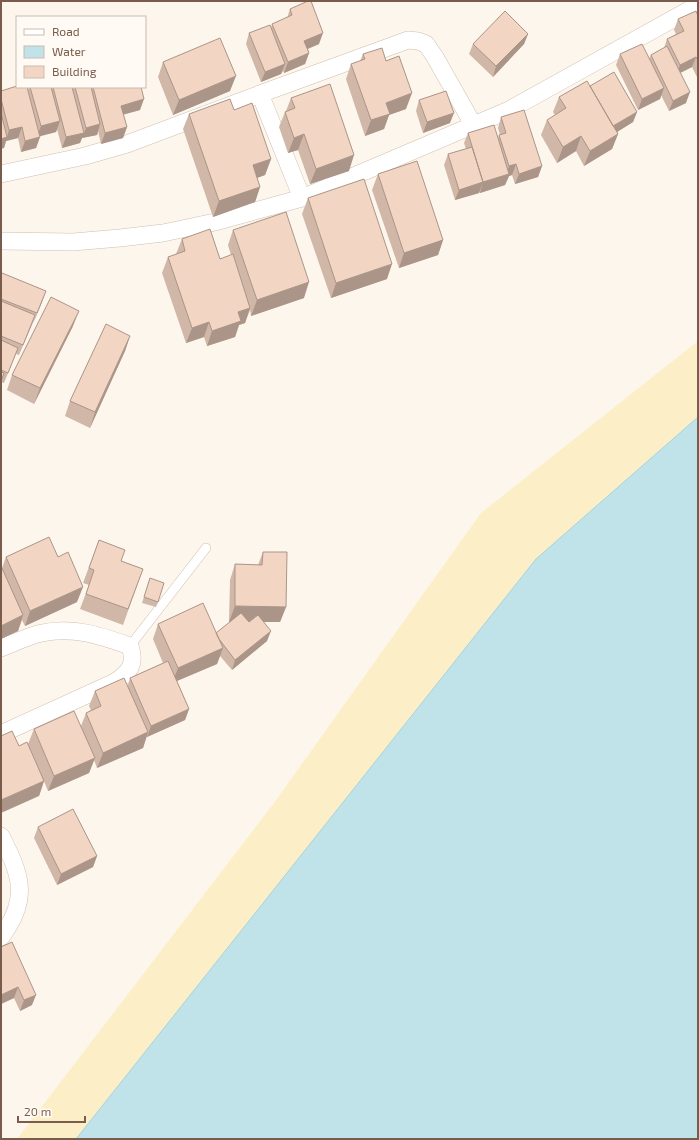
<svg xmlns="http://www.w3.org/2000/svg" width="699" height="1140" font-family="'Exo 2',sans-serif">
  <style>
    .sand { fill: #fcefc7 }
    .water { fill: #bfe3e8; stroke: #a5d3da }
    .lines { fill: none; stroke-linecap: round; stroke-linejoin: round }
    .lane-casing { stroke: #d1beb0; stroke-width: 10 }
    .street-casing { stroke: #d1beb0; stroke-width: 18 }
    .lane { stroke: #fff; stroke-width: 9 }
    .street { stroke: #fff; stroke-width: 17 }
    .wall { fill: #d1b7a8 }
    .shaded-wall { fill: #aa9588 }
    .building { fill: #f3d5c3; stroke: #aa9588 }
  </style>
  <rect width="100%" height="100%" fill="#fdf6ec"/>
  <path class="sand" d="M698,341v76l-162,142 -460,580h-59l257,-336 207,-290z"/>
  <path class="water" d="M698,417v722h-622l460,-580z"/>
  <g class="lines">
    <defs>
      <path id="lane" d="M130,646l76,-98"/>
      <path id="street" d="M260,94l42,104
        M1,174l84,-18 42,-12 133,-50 148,-54 10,1 8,3 9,13 39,69
        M1,241l72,1 47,-4 43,-5 52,-11 87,-24 207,-88 189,-105
        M1,648c13,-5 27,-12 41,-15 31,-7 59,3 88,13 6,18 0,26 -15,36l-114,52
        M1,836c20,39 29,63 0,101"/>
    </defs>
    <use href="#lane" class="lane-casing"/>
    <use href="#street" class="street-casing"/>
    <use href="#lane" class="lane"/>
    <use href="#street" class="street"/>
  </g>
  <path class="wall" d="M290,9l29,35 -11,5 1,4 -4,11 -21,9 -1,-2 -2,3 -20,8 -15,-38 3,-11 22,-5 1,-4 15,-6z
    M698,16v63l-6,-12 -12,6 6,30 -17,8 -8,-16 -1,4 -22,11 -22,-45 4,-11 29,5 2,-4 13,-7 3,-9 9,-5 -2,-4 4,-11z
    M528,34l-4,10 -31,33 -24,-23 4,-10z
    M363,54l23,7 20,48 -17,6 -5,14 -19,7 -19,-57 5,-15 9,-3z
    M163,62l67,29 -57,24 -15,-38z
    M590,86l47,26 -4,10 -16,10 1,2 -6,15 -28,17 -8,-15 -19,12 -16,-28 6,-15 8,-5 -2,-3 6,-15z
    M29,87h112l-1,23 -17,5 4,12 -4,11 -22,6 -3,-13 -1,4 -15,3 -2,5 -18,5 -5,-19 -1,3 -16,4v1l-4,11 -15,4 -3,-14 -12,3 -2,7h-3l1,4 -1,3v-64l27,-1z
    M291,98l58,73 -39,13 -12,-34 -10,3 -9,-26 6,-15 1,-1z
    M419,100l31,23 -27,10 -7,-22z
    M234,110l37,49 -6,16 -8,3 3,9 -5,15 -42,15 -30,-88 6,-15z
    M501,117l41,49 -4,11 -23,7 -3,-9 -3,1 -4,9 -25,8 -1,-1v1l-24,7 -11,-35 4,-11 18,-5 -2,-6 4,-10 30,5 1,-3h1l-2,-7z
    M378,174l65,66 -5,15 -39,13 -27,-78z
    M308,198l79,81 -56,19 -29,-84z
    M233,230l71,68 -53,18 -1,-6 -5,13 -6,2 -4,12 -28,9 -3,-9 -18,6 -24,-70 6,-16 8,-3 6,-15 38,20 11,-4 -3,-10z
    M1,276l41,26 -23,53 -3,-1 -12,29 -3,-1z
    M73,326l-39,78 -27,-14 5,-15z
    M130,336l-5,15 -35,77 -25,-12 5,-15z
    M99,540l22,21 22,8 -20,56 -43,-16 9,-24 -6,-2z
    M263,552l23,55 -6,15h-16l3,19 -35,29 -12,-14 -3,8 -40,17 12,28 -4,11 -38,17v-1l-4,12 -46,20 -3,-8 -5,13 -41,18 -4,-10 -5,15 -20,-50 9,-2 6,-15 47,-3 5,-13 5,-3 -2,-4 6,-15 33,-6 2,-7 33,-15 -10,-24 5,-15 58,9 14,-11h-1l1,-42 5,-16 23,1z
    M6,557l71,45 -52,24 -3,-6 -4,11 -17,8v-73l1,2z
    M150,578l8,24 -2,5 -14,-4z
    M38,827l59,29 -4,11 -36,18 -23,-47z
    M1,947l31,58 -12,6 -6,-13 -13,6z"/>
  <path class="shaded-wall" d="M323,33l-4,11 -19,8 4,-11z
    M528,34l-4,10 -31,33 3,-11z
    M309,53l-4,11 -21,9 4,-11z
    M696,57l-4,10 -16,8 4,-10z
    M285,64l-4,10 -20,8 4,-10z
    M236,76l-6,15 -57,24 6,-15z
    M664,88l-4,11 -22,11 4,-11z
    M690,92l-4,11 -17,8 4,-10z
    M412,93l-6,16 -17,6 -5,14 -19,7 6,-16 15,-17z
    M144,99l-4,11 -23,6 4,-10z
    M637,112l-4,10 -24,15 3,-10z
    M454,113l-4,10 -27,10 4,-11z
    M60,121l-4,11 -19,5 4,-11z
    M100,124l-3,11 -15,3 4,-10z
    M22,127l-4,11 -12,3 -2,7 -3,1v-10l6,-2 2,-7z
    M127,127l-4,11 -22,6 4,-11z
    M84,133l-4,10 -18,5 4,-11z
    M304,134l-6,16 -10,3 6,-15z
    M618,134l-6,15 -28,17 6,-15z
    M581,136l-5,15 -19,12 6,-16z
    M40,137l-4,11 -15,4 4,-11z
    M354,155l-5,16 -39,13 6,-15z
    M271,159l-6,16 -17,6 5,-16z
    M516,164l-4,11 -3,1 -4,9 -25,8 3,-11 23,-7 3,-9z
    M542,166l-4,11 -23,7 4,-10z
    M483,182l-4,11 -24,7 4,-10z
    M260,187l-5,15 -42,15 6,-16z
    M443,240l-5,15 -39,13 5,-15z
    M392,264l-5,15 -56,19 5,-15z
    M309,282l-5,16 -53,18 6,-16z
    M46,291l-4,11 -9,22 4,-11z
    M250,308l-5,15 -6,2 -4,12 -28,9 5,-15 26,-19z
    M79,311l-6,15 -39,78 6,-16z
    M209,322l-5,15 -18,6 6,-15z
    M130,336l-5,15 -35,77 5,-16z
    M83,587l-6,15 -52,24 5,-15z
    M235,606l51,1 -6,15h-51z
    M23,615l-5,16 -17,8v-13z
    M271,631l-4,10 -35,29 3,-10z
    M223,648l-6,16 -45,19 6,-15z
    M189,709l-4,11 -38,17 4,-11z
    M148,732l-5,16 -46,20 6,-15z
    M95,758l-6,15 -41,18 6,-15z
    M44,781l-5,15 -38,17v-13z
    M97,856l-4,11 -36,18 4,-11z
    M18,987l-4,11 -13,6v-9z
    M36,995l-4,10 -12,6 4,-11z"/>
  <path class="building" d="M308,1h3l12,32 -19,8 5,12 -21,9 -16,-38 20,-9 -2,-6z
    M505,11l23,23 -32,32 -23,-22z
    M696,11l2,5v44l-2,-3 -16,8 -13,-26 17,-8 -6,-12z
    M270,25l15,39 -20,8 -16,-39z
    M220,38l16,38 -57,24 -16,-38z
    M642,44l22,44 -22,11 -22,-45z
    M667,46l23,46 -17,9 -22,-46z
    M382,48l4,13 13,-5 13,37 -26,10 4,11 -19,6 -20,-56 14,-5 -2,-5z
    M614,72l23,40 -24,14 -23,-40z
    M587,81l31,53 -28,17 -9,-15 -18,11 -16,-27 19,-12 -7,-11z
    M330,84l24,71 -38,14 -12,-35 -10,4 -9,-26 10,-4 -4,-10z
    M17,86v1h10l13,50 -15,4 -3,-14 -13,3 -8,-31v-8z
    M30,87h21l9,34 -19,5z
    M53,87h19l12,46 -18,4z
    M75,87h16l9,37 -14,4z
    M93,87h48l3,12 -23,7 6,21 -22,6z
    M446,91l8,22 -27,9 -8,-22z
    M230,99l4,11 18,-7 19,56 -18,6 7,22 -41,14 -30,-87z
    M524,110l18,56 -23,8 -3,-10 -7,2 -10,-31 7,-2 -5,-16z
    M1,113l6,24 -6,2z
    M494,125l15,49 -26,8 -15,-49z
    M472,147l11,35 -24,8 -11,-36z
    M417,161l26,79 -39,13 -26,-79z
    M364,179l28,85 -56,19 -28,-85z
    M286,212l23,70 -52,18 -24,-70z
    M210,229l10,30 13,-5 17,54 -12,4 3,9 -29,10 -3,-9 -17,6 -24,-71 17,-6 -3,-12z
    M2,273l44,18 -9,22 -36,-14v-23z
    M51,297l28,14 -39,77 -28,-13z
    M1,301l34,14 -12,30 -22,-9z
    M106,324l24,12 -35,76 -25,-11z
    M1,340l17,8 -10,25 -7,-3z
    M1,372l3,1 -3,8z
    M49,537l9,20 10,-5 15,35 -53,24 -24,-54z
    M99,540l26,10 -4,11 22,8 -15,40 -42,-15 8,-24 -5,-2z
    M263,552h24l-1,55 -51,-1v-42l27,1z
    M1,566l22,49 -22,11z
    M150,578l14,5 -6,19 -14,-5z
    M203,603l20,45 -45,20 -20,-44z
    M241,613l8,9 9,-7 13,16 -36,29 -16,-21 -3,-6z
    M168,661l21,48 -38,17 -21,-48z
    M124,678l24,54 -45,21 -17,-40 15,-7 -6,-15z
    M74,711l21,47 -41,18 -20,-47z
    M12,731l7,15 8,-4 17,39 -43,19v-64z
    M73,809l24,47 -36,18 -23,-47z
    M12,942l24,53 -12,5 -6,-13 -17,8v-48z"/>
  <rect width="699" height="1140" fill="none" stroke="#7a5c4d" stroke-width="4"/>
  <rect x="16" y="16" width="130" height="72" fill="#fffaf3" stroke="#cabbb1"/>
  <rect x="24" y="29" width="20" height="6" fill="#ffffff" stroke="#cabbb1"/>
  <text x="52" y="36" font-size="12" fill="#7a5c4d">Road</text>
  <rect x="24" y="46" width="20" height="12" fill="#bfe3e8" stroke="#cabbb1"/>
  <text x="52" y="56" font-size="12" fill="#7a5c4d">Water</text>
  <rect x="24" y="66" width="20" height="12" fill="#f3d5c3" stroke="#cabbb1"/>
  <text x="52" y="76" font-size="12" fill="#7a5c4d">Building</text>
  <path d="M18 1116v6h67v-6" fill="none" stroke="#7a5c4d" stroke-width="2"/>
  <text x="24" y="1116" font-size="12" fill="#7a5c4d" stroke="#fffaf3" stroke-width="3" paint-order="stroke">20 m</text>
</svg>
